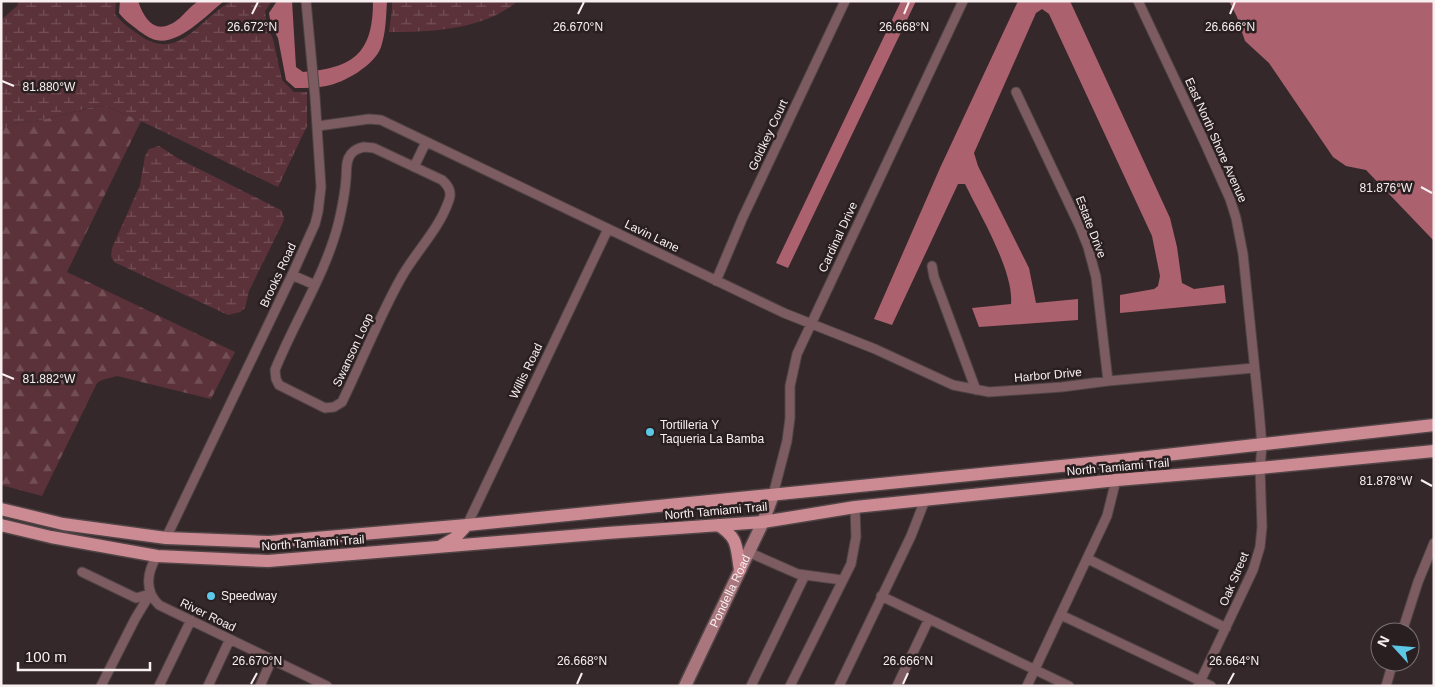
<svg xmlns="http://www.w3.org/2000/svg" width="1435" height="687" font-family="Helvetica,sans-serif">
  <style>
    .forest { fill: url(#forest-firs) }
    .wetland { fill: url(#wetland-marsh) }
    .water { fill: #ab626e }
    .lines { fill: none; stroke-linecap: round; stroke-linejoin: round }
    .minor-casing { stroke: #504446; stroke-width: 11 }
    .secondary-casing { stroke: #504446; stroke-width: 15 }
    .primary-casing { stroke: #504446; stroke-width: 15 }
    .minor { stroke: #7c5c60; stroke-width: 9 }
    .secondary { stroke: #a9767d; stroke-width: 12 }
    .primary { stroke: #cc8a93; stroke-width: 12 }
    .ticks { fill: none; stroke: #f7eff0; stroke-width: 2 }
    .poi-dot { fill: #5cc7e7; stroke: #2a1f20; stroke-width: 2 }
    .labels { text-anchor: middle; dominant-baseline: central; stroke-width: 5; stroke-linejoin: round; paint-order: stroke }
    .street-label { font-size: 12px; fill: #f7eff0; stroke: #2a1f20 }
    .poi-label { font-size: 12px; fill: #f7eff0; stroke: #2a1f20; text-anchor: start }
    .ticks-label { font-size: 12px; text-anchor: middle; fill: #f7eff0; stroke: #2a1f20; stroke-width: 5; stroke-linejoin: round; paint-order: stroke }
  </style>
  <defs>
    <pattern id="forest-firs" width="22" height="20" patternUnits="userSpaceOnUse" patternTransform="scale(1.25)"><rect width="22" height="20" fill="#5b3239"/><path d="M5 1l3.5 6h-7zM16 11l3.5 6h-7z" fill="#735056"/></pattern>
    <pattern id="wetland-marsh" width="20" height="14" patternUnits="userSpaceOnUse" patternTransform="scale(1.25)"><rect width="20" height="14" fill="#5b3239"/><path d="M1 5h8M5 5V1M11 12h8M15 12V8" fill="none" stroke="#735056"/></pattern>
  </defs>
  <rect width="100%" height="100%" fill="#35282a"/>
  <path class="forest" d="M97,106l11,1 33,14 -74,151 168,80 -24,47 -94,-23 -15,4 -5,3 -55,113 -41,-11v-356l12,-5 29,-4z"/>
  <path class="wetland" d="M19,1h97l-1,13c7,9 14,14 23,20 40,30 60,-14 92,-32 7,-2 33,-1 42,-1l-7,10 2,15 6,13 9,41 12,12h13v34l-29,61 -137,-66 -33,-14 -11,-1 -13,3 -42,11 -29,4 -12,5v-109l16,-14z
    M392,1h126c-35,29 -85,31 -129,31l3,-23z
    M159,146l20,13 102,51 3,7 -1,5 -34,69 -4,17 -5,4 -12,3 -114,-53 -3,-6 1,-8 28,-63 5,-29 4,-7z"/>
  <path class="water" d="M120,1h18c8,23 20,35 42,17 5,-5 11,-12 17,-16 6,-2 20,-1 27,-1 -16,13 -46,45 -68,39 -6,-1 -12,-6 -17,-9 -7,-6 -14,-10 -20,-18z
    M277,1h15l4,66 7,5c51,-4 70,-19 70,-71h14c-1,16 -1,31 -6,46 -6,18 -37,36 -55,39 -10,2 -21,2 -31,2l-9,-8 -8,-42 -7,-13 -2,-12z
    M901,1h15l-128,267 -12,-5z
    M1018,1h52l100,217 7,29 5,36 12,6 30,-4 2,18 -106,10v-18l34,-6 4,-3 2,-10 -8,-40 -103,-222 -7,-5 -6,4 -62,140 4,13 51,102 7,35 42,-4v21l-99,7 -7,-19 39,-4c3,-33 -31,-89 -46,-120h-7l-66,141 -18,-6 66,-151z
    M1229,1h205v240l-68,-71 -20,-4 -13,-9 -64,-94 -24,-22 -8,-24z"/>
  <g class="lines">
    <defs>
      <path id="minor" d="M1138,1l66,140 26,58 6,19 7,36 16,156 3,36 -2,22 2,59 -2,20 -7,23 -55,116
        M1016,92l64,135 8,20 8,30 12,104
        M318,126l51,-7 12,1 403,193 91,36 78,36 36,7 73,-5 46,-6 146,-13
        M364,147l10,1 68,32c7,6 10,12 7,20 -10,30 -33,51 -48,78 -22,39 -39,83 -59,124l-8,5 -9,1 -46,-23 -3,-6 -1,-9c20,-50 51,-96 64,-149 3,-13 6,-28 7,-42 1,-8 -1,-18 5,-25 4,-5 8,-6 13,-7z
        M414,167l12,-25
        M932,266l2,11 42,113
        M292,275l23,10
        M716,281l27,-64 102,-216
        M773,495l14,-54 3,-23v-32l7,-32 166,-353
        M467,525l141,-296
        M166,538l126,-263 23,-51 3,-12 3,-25 -6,-90 -9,-96
        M748,552l50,22 44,6
        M157,556c-10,16 -13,35 2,49l168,81
        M1088,559l138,69
        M82,572l54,26 14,-4
        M881,596l188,90
        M1061,615l150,71
        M1402,632l16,-50 16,-39
        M101,686l34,-67 15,-25
        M159,686l32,-66
        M208,686l22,-47
        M260,686l12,-27
        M751,686l54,-111
        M790,686l61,-122 5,-27 -1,-30
        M839,686l72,-150 14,-36
        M897,686l32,-67
        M1027,686l80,-170 14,-56
        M1386,686l7,-24"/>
      <g id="secondary">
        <path id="s1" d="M685,686l78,-164 10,-27"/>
      </g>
      <path id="primary" d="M1,509l62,15 103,14 103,4 198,-17 654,-65 313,-35
        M1,525l50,12 106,19 111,5 339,-28 156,-11 92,-15 262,-27 143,-12 174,-17
        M718,525c21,13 18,22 22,45
        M441,546l14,-8 12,-13"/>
    </defs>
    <use href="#minor" class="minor-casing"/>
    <use href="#secondary" class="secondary-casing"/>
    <use href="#primary" class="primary-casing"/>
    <use href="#minor" class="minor"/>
    <use href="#secondary" class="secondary"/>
    <use href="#primary" class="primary"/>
  </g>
  <path class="ticks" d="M252,14l6,-12M578,14l6,-12M904,14l5,-12M1230,14l5,-12M2,81l12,5M1421,187l11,6M2,374l12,5M1421,480l11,6M251,684l6,-11M577,684l5,-11M903,684l5,-11M1228,684l6,-11"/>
  <g class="poi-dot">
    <circle cx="650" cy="432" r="5"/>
    <circle cx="211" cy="596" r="5"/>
  </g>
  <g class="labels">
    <g class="street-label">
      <text transform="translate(768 135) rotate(-65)">Goldkey Court</text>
      <text transform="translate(1216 140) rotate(66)">East North Shore Avenue</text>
      <text transform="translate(1091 227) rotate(69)">Estate Drive</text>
      <text transform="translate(652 236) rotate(26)">Lavin Lane</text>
      <text transform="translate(838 237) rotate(-65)">Cardinal Drive</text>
      <text transform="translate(278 275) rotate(-65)">Brooks Road</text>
      <text transform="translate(353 350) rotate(-65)">Swanson Loop</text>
      <text transform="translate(526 371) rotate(-64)">Willis Road</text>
      <text transform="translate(1048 375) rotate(-5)">Harbor Drive</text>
      <text transform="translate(1118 467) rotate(-5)">North Tamiami Trail</text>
      <text transform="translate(716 511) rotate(-5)">North Tamiami Trail</text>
      <text transform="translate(313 543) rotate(-4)">North Tamiami Trail</text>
      <text transform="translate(1234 579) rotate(-67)">Oak Street</text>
      <text stroke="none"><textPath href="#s1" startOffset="105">Pondella Road</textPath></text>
      <text transform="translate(208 615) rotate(26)">River Road</text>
    </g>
    <g class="poi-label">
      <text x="660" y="425">Tortilleria Y<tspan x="660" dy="14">Taqueria La Bamba</tspan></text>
      <text x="221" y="596">Speedway</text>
    </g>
  </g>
  <g class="ticks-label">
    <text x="252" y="31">26.672°N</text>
    <text x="578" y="31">26.670°N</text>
    <text x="904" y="31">26.668°N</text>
    <text x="1230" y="31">26.666°N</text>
    <text x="49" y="91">81.880°W</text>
    <text x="1386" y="192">81.876°W</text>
    <text x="49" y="383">81.882°W</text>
    <text x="1386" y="485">81.878°W</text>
    <text x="257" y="665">26.670°N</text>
    <text x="582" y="665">26.668°N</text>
    <text x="908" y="665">26.666°N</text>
    <text x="1234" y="665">26.664°N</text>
  </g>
  <rect width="1435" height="687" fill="none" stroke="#f7eff0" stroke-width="5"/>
  <g transform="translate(1395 647) rotate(296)"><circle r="24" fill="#2a1f20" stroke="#7c7273"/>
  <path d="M0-4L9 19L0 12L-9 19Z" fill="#5cc7e7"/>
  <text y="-8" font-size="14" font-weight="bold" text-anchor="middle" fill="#f7eff0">N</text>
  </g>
  <path d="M18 662v8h132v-8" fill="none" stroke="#f7eff0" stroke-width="2.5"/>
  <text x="25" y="662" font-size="15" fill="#f7eff0" stroke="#2a1f20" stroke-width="4" paint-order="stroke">100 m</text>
</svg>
